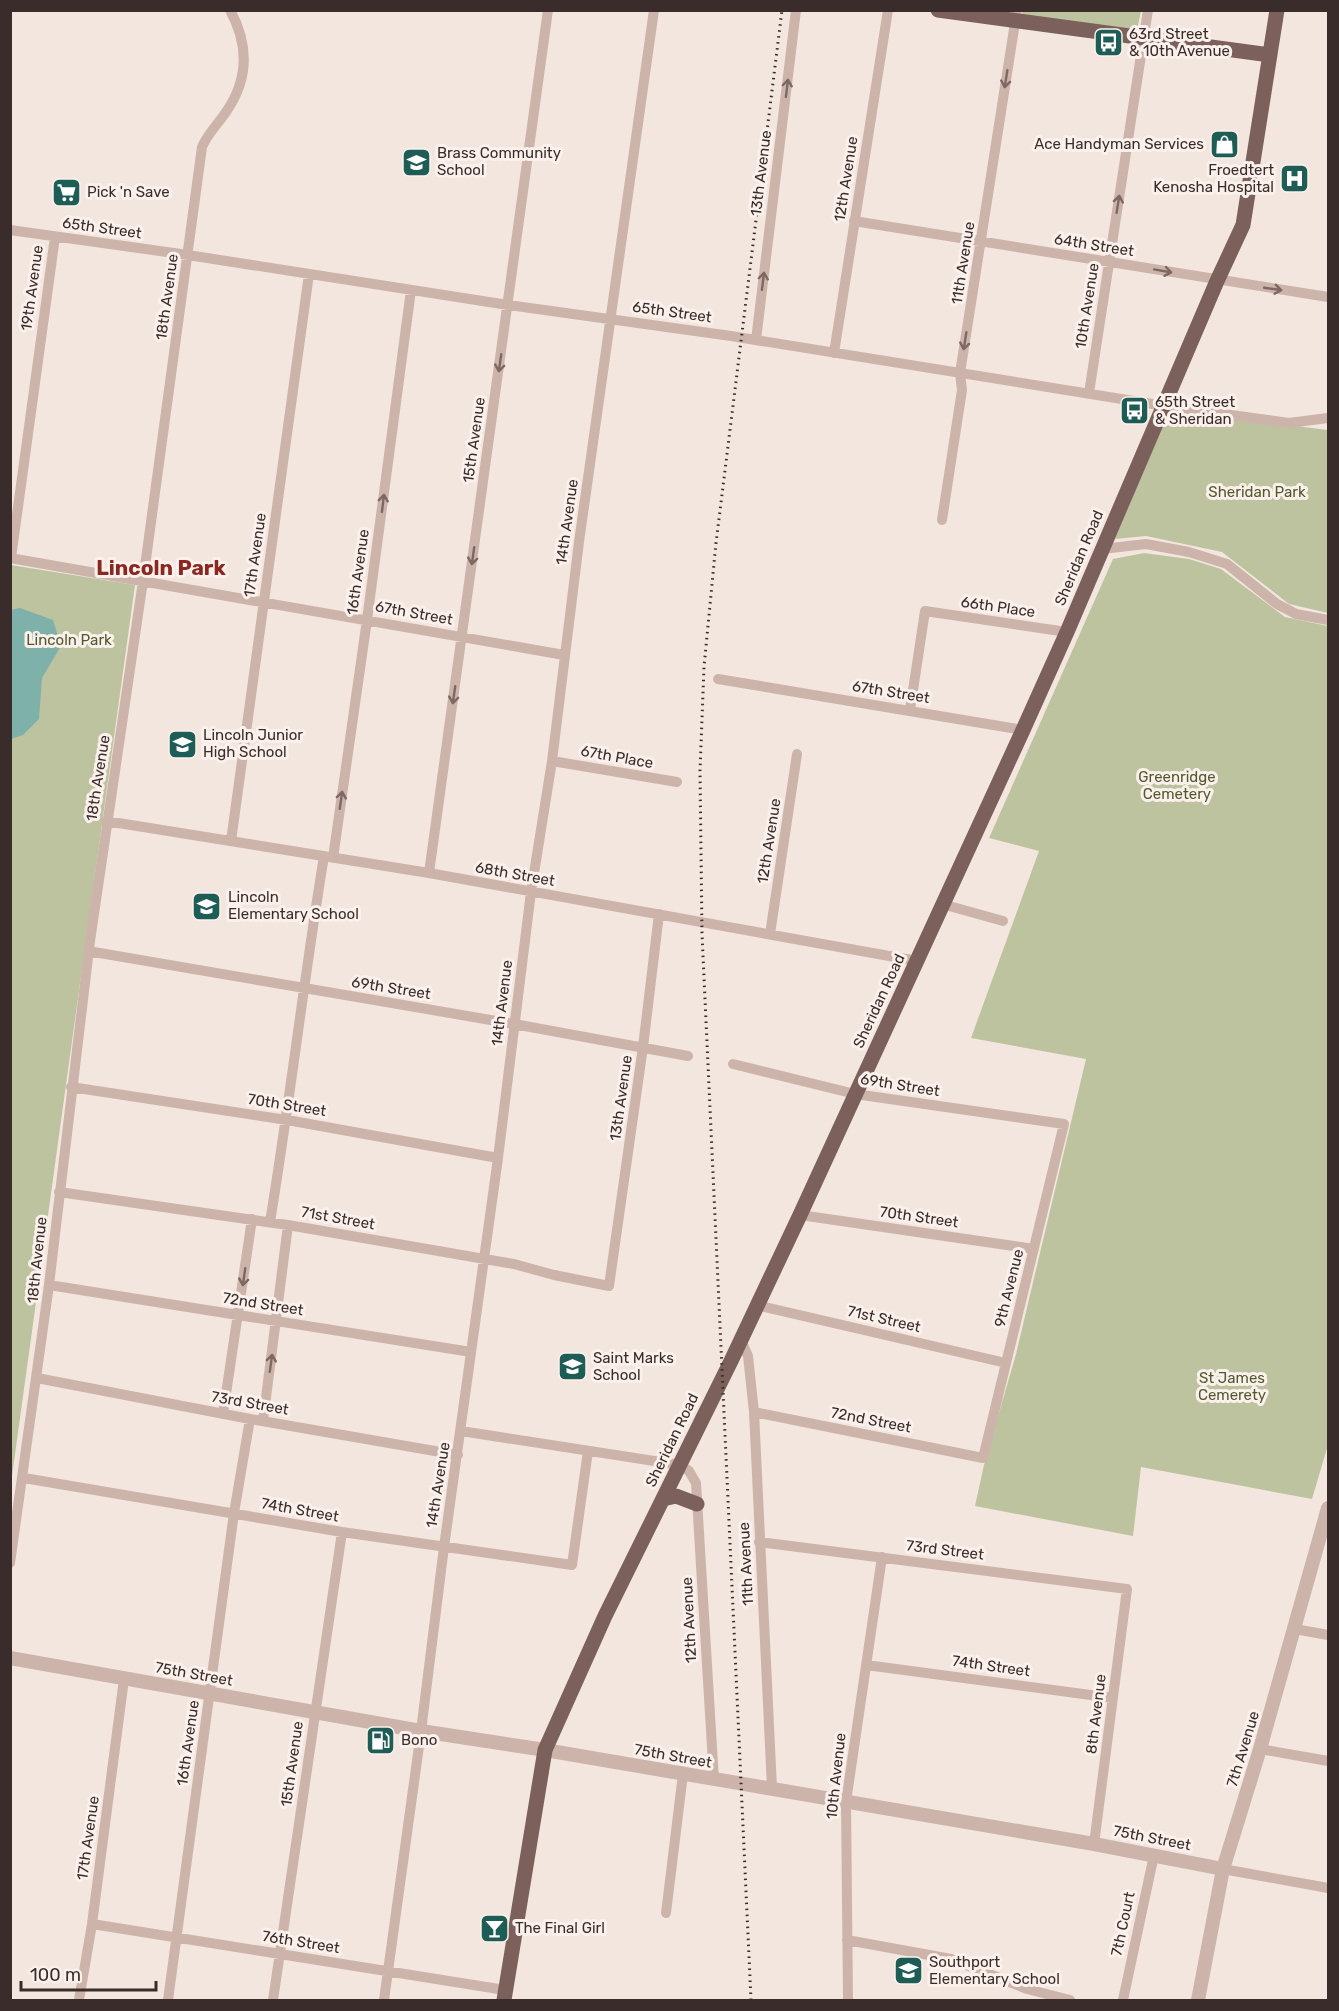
<svg xmlns="http://www.w3.org/2000/svg" width="1339" height="2011" font-family="Rubik,sans-serif">
  <style>
    .green { fill: #bec39f }
    .water { fill: #7db1aa }
    .lines { fill: none; stroke-linecap: round; stroke-linejoin: round }
    .minor { stroke: #ccb4ab; stroke-width: 10 }
    .tertiary { stroke: #ccb4ab; stroke-width: 14 }
    .primary { stroke: #7c605b; stroke-width: 15 }
    .rail { stroke: #3a2c2a; stroke-width: 3; stroke-dasharray: 1.5 4.5; stroke-linecap: butt }
    .oneway { stroke: #7c6964 }
    .labels { text-anchor: middle; dominant-baseline: central; stroke-width: 6; stroke-linejoin: round; paint-order: stroke }
    .poi-label { font-size: 15px; fill: #3a2c2a; stroke: #fbf1ec; text-anchor: start }
    .street-label { font-size: 15px; fill: #3a2c2a; stroke: #fbf1ec }
    .park-label { font-size: 15px; fill: #51592d; stroke: #fbf1ec }
    .district-label { font-size: 21px; font-weight: bold; fill: #8b2721; stroke: #fbf1ec }
  </style>
  <rect width="100%" height="100%" fill="#f3e6df"/>
  <path class="green" d="M1023,10l118,1 -4,19 -115,-15z
    M1169,410l159,20v183l-39,-9 -67,-52 -76,-16 -31,3z
    M1144,553l45,6 32,10 64,48 43,9v819l-16,54 -171,-32 -8,69 -158,-30 9,-41 32,-111 70,-295 -115,-21 68,-187 -50,-13 124,-279z
    M11,565l124,20 -123,891h-1z"/>
  <path class="water" d="M20,608l33,12 8,26 -19,32 -3,41 -16,16 -12,4v-129z"/>
  <g class="lines">
    <path class="minor" d="M854,221l474,76
      M10,230l178,25 320,50 223,31 434,70 124,17 39,-5
      M756,340l40,-330
      M834,353l54,-343
      M1089,393l59,-383
      M942,520l20,-130 -2,-17 57,-363
      M1102,549l44,-5 43,8 38,12 50,40 19,10 32,6
      M10,558l554,97
      M11,558l44,-321
      M718,679l305,51
      M910,710l15,-99 142,21
      M552,761l125,21
      M106,821l323,52 488,88
      M231,841l78,-567
      M333,858l34,-238 44,-330
      M429,873l119,-863
      M942,904l61,17
      M770,934l27,-180
      M88,951l426,73 174,32
      M733,1064l122,30 209,30 -81,334 -229,-46
      M71,1087l216,33 211,38
      M59,1192l229,33 226,39 40,11 55,11 34,-239 16,-133
      M800,1215l234,34
      M270,1222c20,-122 34,-244 54,-366
      M49,1285l422,67
      M756,1305l250,58
      M741,1340l7,16 6,56 18,376
      M37,1378l213,41 208,36
      M223,1414l29,-195
      M263,1421l25,-196
      M461,1431l219,34 9,6 7,12 18,297
      M24,1478l318,54 230,33 16,-114
      M759,1542l368,47 -33,255
      M10,1563l39,-278 41,-344 53,-360 59,-434c6,-14 16,-23 24,-35 23,-33 23,-67 4,-102
      M1295,1629l33,6
      M866,1665l247,33
      M1260,1749l68,12
      M1223,1869l105,19
      M666,1913l17,-139
      M92,1924l413,66
      M847,1940l104,19 76,30 43,11
      M79,2000l13,-76 32,-245
      M168,2000l66,-487 16,-94
      M273,2000l69,-468
      M384,2000l36,-261 24,-192 54,-389 33,-266 21,-131 27,-219 75,-532
      M848,2000l-2,-198 36,-245
      M1123,2000l31,-145"/>
    <path class="tertiary" d="M10,1658l411,73 124,19 549,94 129,25
      M1198,2000l25,-131 37,-120 68,-241"/>
    <path class="primary" d="M938,10l332,45
      M663,1499l13,-3 21,8
      M504,2000l41,-250 60,-134 126,-255 69,-146 223,-485 44,-98 150,-351 26,-56 34,-215"/>
    <path class="rail" d="M751,2000l-49,-1066 -2,-163 4,-104 12,-124 66,-533"/>
  </g>
  <defs><path id="oneway-shaft" d="M-6 0H5M1.5-3L5.5 0L1.5 3" fill="none" stroke-width="1.6" stroke-linecap="round" stroke-linejoin="round" transform="scale(1.5)"/></defs>
  <g class="oneway">
    <use href="#oneway-shaft" transform="translate(1006 79) rotate(99)"/>
    <use href="#oneway-shaft" transform="translate(787 88) rotate(-83)"/>
    <use href="#oneway-shaft" transform="translate(1118 204) rotate(-81)"/>
    <use href="#oneway-shaft" transform="translate(1163 271) rotate(10)"/>
    <use href="#oneway-shaft" transform="translate(763 281) rotate(-83)"/>
    <use href="#oneway-shaft" transform="translate(1273 289) rotate(8)"/>
    <use href="#oneway-shaft" transform="translate(965 341) rotate(99)"/>
    <use href="#oneway-shaft" transform="translate(500 363) rotate(98)"/>
    <use href="#oneway-shaft" transform="translate(383 503) rotate(-83)"/>
    <use href="#oneway-shaft" transform="translate(473 556) rotate(98)"/>
    <use href="#oneway-shaft" transform="translate(454 695) rotate(98)"/>
    <use href="#oneway-shaft" transform="translate(341 800) rotate(-82)"/>
    <use href="#oneway-shaft" transform="translate(244 1277) rotate(98)"/>
    <use href="#oneway-shaft" transform="translate(271 1363) rotate(-82)"/>
  </g>
  <defs>
    <symbol id="bus-square" viewBox="-11 -11 22 22"><rect x="-9" y="-9" width="18" height="18" rx="4" fill="#1e5d56" stroke="#fbf1ec"/><path d="M-5-6H5V4H4V6H2V4H-2V6H-4V4H-5ZM-3.5-4V0h7V-4ZM-3.5 1.2v1.5H-2V1.2ZM2 1.2v1.5H3.5V1.2Z" fill="#fff"/></symbol>
    <symbol id="shop-square" viewBox="-11 -11 22 22"><rect x="-9" y="-9" width="18" height="18" rx="4" fill="#1e5d56" stroke="#fbf1ec"/><path d="M-5-2.5h2.3a2.7 3.5 0 0 1 5.4 0H5L5.5 6h-11ZM-1.5-2.5h3a1.5 2.3 0 0 0-3 0Z" fill="#fff"/></symbol>
    <symbol id="school-square" viewBox="-11 -11 22 22"><rect x="-9" y="-9" width="18" height="18" rx="4" fill="#1e5d56" stroke="#fbf1ec"/><path d="M0-5L7-2L0 1L-7-2ZM-4 1L0 2.5L4 1V4Q0 6-4 4Z" fill="#fff"/></symbol>
    <symbol id="hospital-square" viewBox="-11 -11 22 22"><rect x="-9" y="-9" width="18" height="18" rx="4" fill="#1e5d56" stroke="#fbf1ec"/><path d="M-5-5h3v3.5h4V-5h3V5h-3V1.5h-4V5h-3Z" fill="#fff"/></symbol>
    <symbol id="supermarket-square" viewBox="-11 -11 22 22"><rect x="-9" y="-9" width="18" height="18" rx="4" fill="#1e5d56" stroke="#fbf1ec"/><path d="M-6-5.5h2.5l.6 2H6L4.5 2H-2.5L-4.4-4H-6ZM-1.5 3.2a1.3 1.3 0 1 0 .1 0ZM3 3.2a1.3 1.3 0 1 0 .1 0Z" fill="#fff"/></symbol>
    <symbol id="fuel-square" viewBox="-11 -11 22 22"><rect x="-9" y="-9" width="18" height="18" rx="4" fill="#1e5d56" stroke="#fbf1ec"/><path d="M-5.5-6h7V0h2V4h1.3V-2.5L3-4.5l.8-.8L6-3V5H2.5V1h-1V6h-7ZM-4.2-4.7v3.2H.2V-4.7Z" fill="#fff"/></symbol>
    <symbol id="bar-square" viewBox="-11 -11 22 22"><rect x="-9" y="-9" width="18" height="18" rx="4" fill="#1e5d56" stroke="#fbf1ec"/><path d="M-6-5H6L.8 .8V4.5H3.5V6h-7V4.5H-.8V.8Z" fill="#fff"/></symbol>
  </defs>
  <g fill-rule="evenodd">
    <use href="#bus-square" x="1092" y="26" width="33" height="33"/>
    <use href="#shop-square" x="1208" y="128" width="33" height="33"/>
    <use href="#school-square" x="400" y="146" width="33" height="33"/>
    <use href="#hospital-square" x="1278" y="162" width="33" height="33"/>
    <use href="#supermarket-square" x="50" y="176" width="33" height="33"/>
    <use href="#bus-square" x="1118" y="394" width="33" height="33"/>
    <use href="#school-square" x="166" y="728" width="33" height="33"/>
    <use href="#school-square" x="190" y="890" width="33" height="33"/>
    <use href="#school-square" x="556" y="1350" width="33" height="33"/>
    <use href="#fuel-square" x="364" y="1724" width="33" height="33"/>
    <use href="#bar-square" x="478" y="1912" width="33" height="33"/>
    <use href="#school-square" x="892" y="1954" width="33" height="33"/>
  </g>
  <g class="labels">
    <g class="poi-label">
      <text x="1129" y="34">63rd Street<tspan x="1129" dy="17">&amp; 10th Avenue</tspan></text>
      <text x="1204" y="144" text-anchor="end">Ace Handyman Services</text>
      <text x="437" y="153">Brass Community<tspan x="437" dy="17">School</tspan></text>
      <text x="1274" y="170" text-anchor="end">Froedtert<tspan x="1274" dy="17">Kenosha Hospital</tspan></text>
      <text x="87" y="192">Pick 'n Save</text>
      <text x="1155" y="402">65th Street<tspan x="1155" dy="17">&amp; Sheridan</tspan></text>
      <text x="203" y="735">Lincoln Junior<tspan x="203" dy="17">High School</tspan></text>
      <text x="228" y="897">Lincoln<tspan x="228" dy="17">Elementary School</tspan></text>
      <text x="593" y="1358">Saint Marks<tspan x="593" dy="17">School</tspan></text>
      <text x="401" y="1740">Bono</text>
      <text x="515" y="1928">The Final Girl</text>
      <text x="929" y="1962">Southport<tspan x="929" dy="17">Elementary School</tspan></text>
    </g>
    <g class="street-label">
      <text transform="translate(761 173) rotate(-83)">13th Avenue</text>
      <text transform="translate(846 179) rotate(-81)">12th Avenue</text>
      <text transform="translate(102 228) rotate(8)">65th Street</text>
      <text transform="translate(1094 245) rotate(9)">64th Street</text>
      <text transform="translate(963 263) rotate(-81)">11th Avenue</text>
      <text transform="translate(32 288) rotate(-82)">19th Avenue</text>
      <text transform="translate(167 297) rotate(-82)">18th Avenue</text>
      <text transform="translate(1087 306) rotate(-81)">10th Avenue</text>
      <text transform="translate(672 312) rotate(8)">65th Street</text>
      <text transform="translate(474 440) rotate(-82)">15th Avenue</text>
      <text transform="translate(567 522) rotate(-82)">14th Avenue</text>
      <text transform="translate(255 555) rotate(-82)">17th Avenue</text>
      <text transform="translate(1079 558) rotate(-67)">Sheridan Road</text>
      <text transform="translate(358 572) rotate(-82)">16th Avenue</text>
      <text transform="translate(998 607) rotate(8)">66th Place</text>
      <text transform="translate(414 613) rotate(10)">67th Street</text>
      <text transform="translate(891 692) rotate(9)">67th Street</text>
      <text transform="translate(617 757) rotate(10)">67th Place</text>
      <text transform="translate(98 778) rotate(-81)">18th Avenue</text>
      <text transform="translate(769 841) rotate(-81)">12th Avenue</text>
      <text transform="translate(515 874) rotate(10)">68th Street</text>
      <text transform="translate(391 988) rotate(9)">69th Street</text>
      <text transform="translate(879 1001) rotate(-65)">Sheridan Road</text>
      <text transform="translate(502 1003) rotate(-83)">14th Avenue</text>
      <text transform="translate(900 1085) rotate(9)">69th Street</text>
      <text transform="translate(621 1098) rotate(-82)">13th Avenue</text>
      <text transform="translate(287 1105) rotate(9)">70th Street</text>
      <text transform="translate(919 1217) rotate(8)">70th Street</text>
      <text transform="translate(338 1218) rotate(10)">71st Street</text>
      <text transform="translate(37 1260) rotate(-84)">18th Avenue</text>
      <text transform="translate(1009 1288) rotate(-76)">9th Avenue</text>
      <text transform="translate(263 1304) rotate(9)">72nd Street</text>
      <text transform="translate(884 1319) rotate(13)">71st Street</text>
      <text transform="translate(250 1403) rotate(10)">73rd Street</text>
      <text transform="translate(871 1420) rotate(11)">72nd Street</text>
      <text transform="translate(672 1440) rotate(-64)">Sheridan Road</text>
      <text transform="translate(438 1485) rotate(-81)">14th Avenue</text>
      <text transform="translate(300 1510) rotate(10)">74th Street</text>
      <text transform="translate(945 1550) rotate(7)">73rd Street</text>
      <text transform="translate(746 1564) rotate(-93)">11th Avenue</text>
      <text transform="translate(689 1620) rotate(-93)">12th Avenue</text>
      <text transform="translate(991 1666) rotate(8)">74th Street</text>
      <text transform="translate(194 1674) rotate(10)">75th Street</text>
      <text transform="translate(1096 1714) rotate(-83)">8th Avenue</text>
      <text transform="translate(188 1743) rotate(-82)">16th Avenue</text>
      <text transform="translate(1243 1749) rotate(-73)">7th Avenue</text>
      <text transform="translate(673 1756) rotate(10)">75th Street</text>
      <text transform="translate(292 1764) rotate(-82)">15th Avenue</text>
      <text transform="translate(836 1776) rotate(-84)">10th Avenue</text>
      <text transform="translate(88 1838) rotate(-82)">17th Avenue</text>
      <text transform="translate(1152 1838) rotate(11)">75th Street</text>
      <text transform="translate(1123 1924) rotate(-78)">7th Court</text>
      <text transform="translate(301 1942) rotate(9)">76th Street</text>
    </g>
    <g class="park-label">
      <text x="1257" y="492">Sheridan Park</text>
      <text x="69" y="640">Lincoln Park</text>
      <text x="1177" y="777">Greenridge<tspan x="1177" dy="17">Cemetery</tspan></text>
      <text x="1232" y="1378">St James<tspan x="1232" dy="17">Cemerety</tspan></text>
    </g>
    <g class="district-label">
      <text x="161" y="567">Lincoln Park</text>
    </g>
  </g>
  <rect width="1339" height="2011" fill="none" stroke="#3a2c2a" stroke-width="24"/>
  <path d="M21 1981v9h135v-9" fill="none" stroke="#3a2c2a" stroke-width="3"/>
  <text x="30" y="1981" font-size="18" fill="#3a2c2a" stroke="#fbf1ec" stroke-width="4.5" paint-order="stroke">100 m</text>
</svg>
